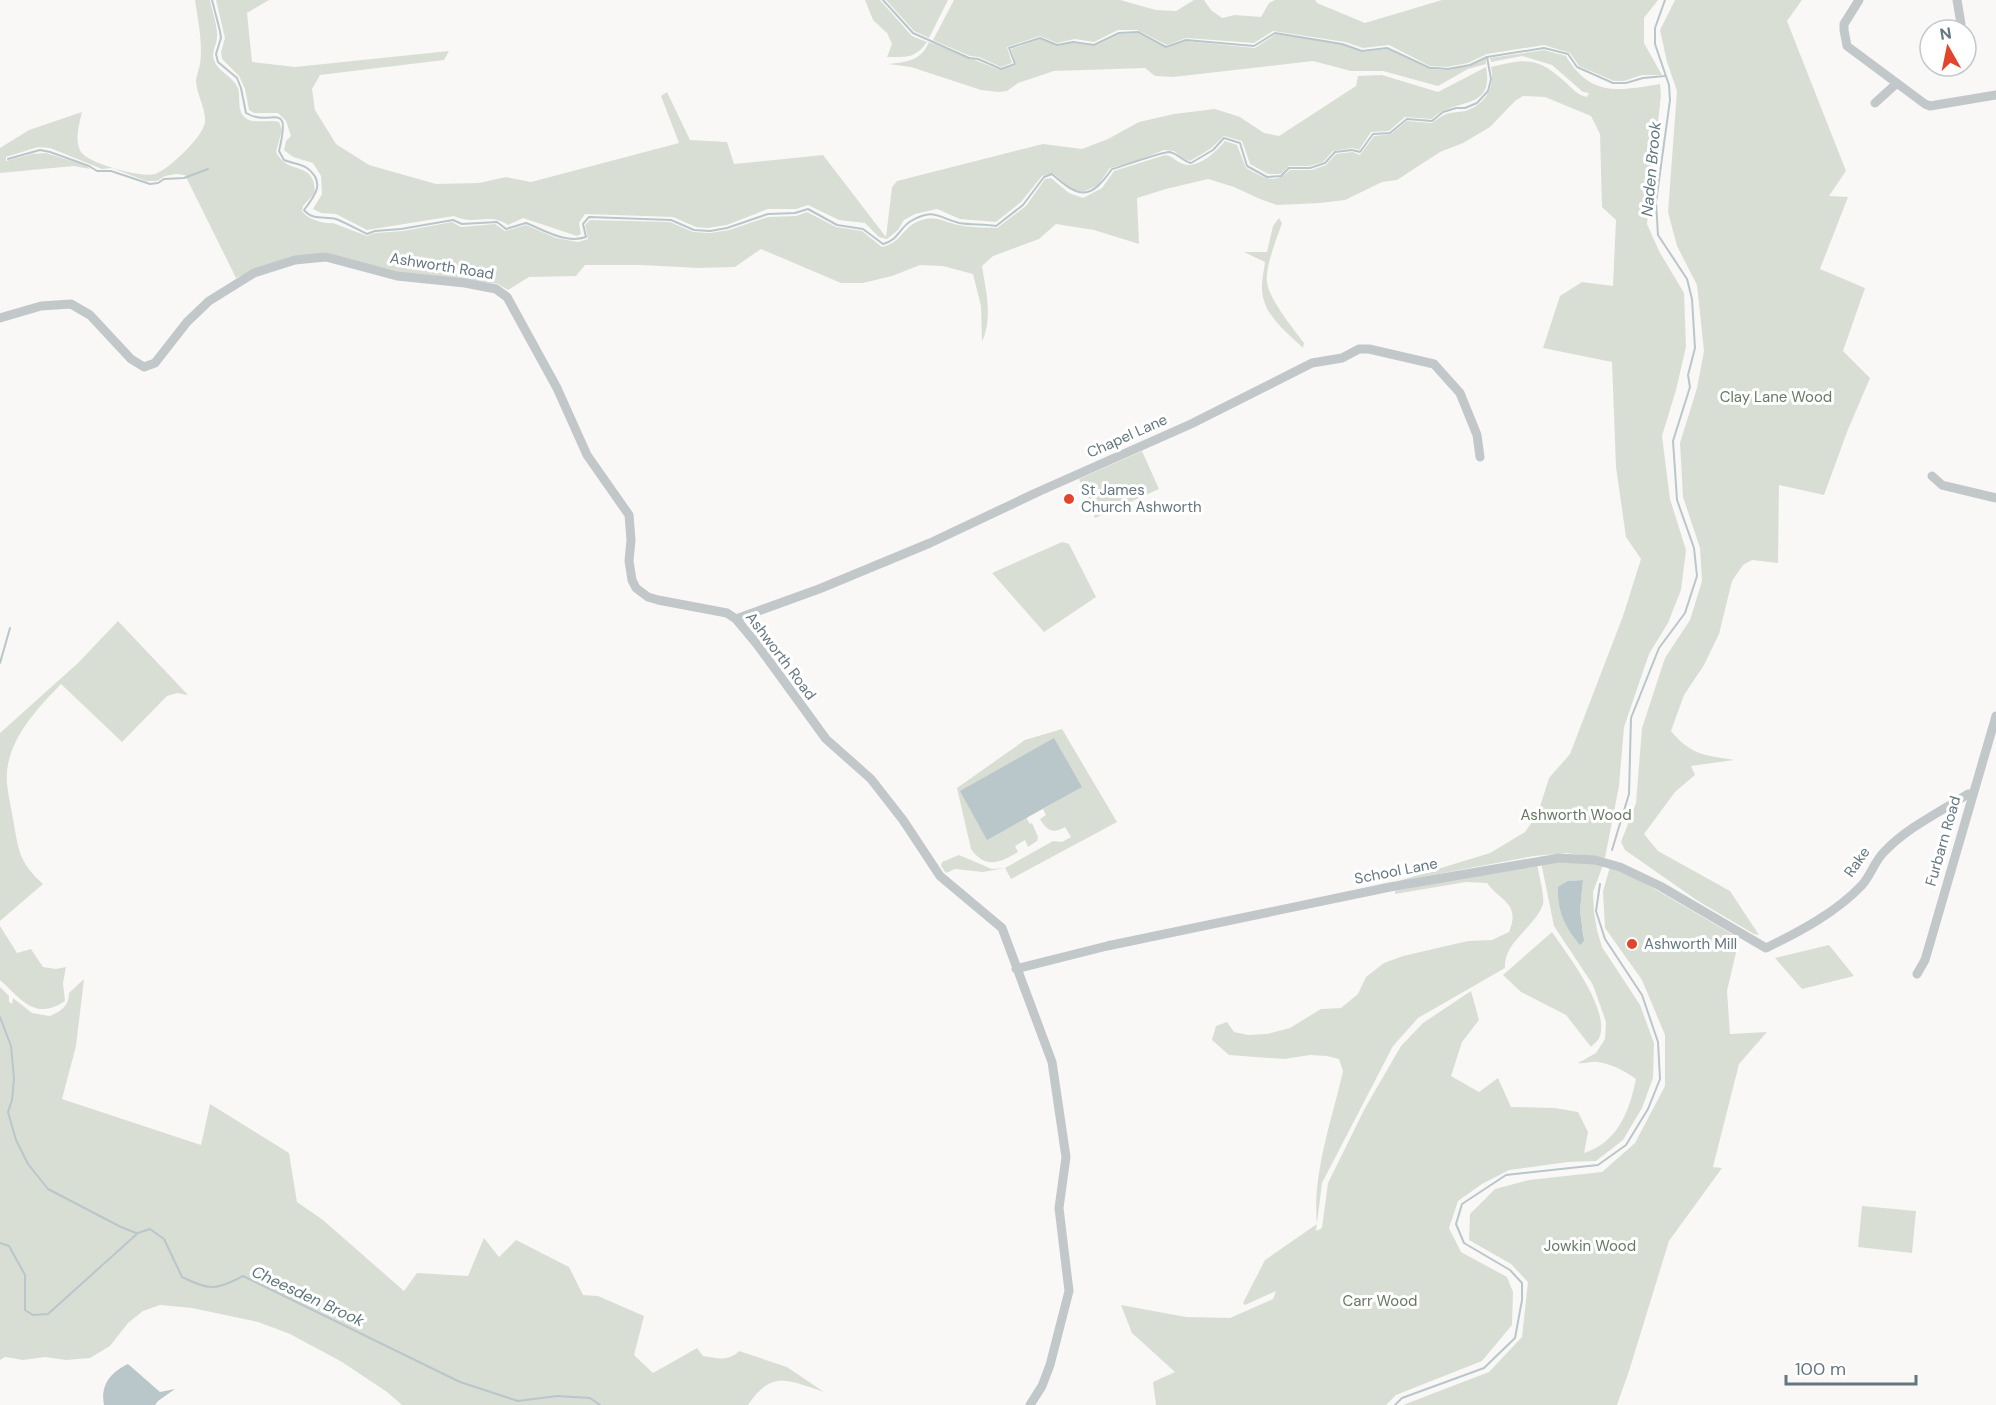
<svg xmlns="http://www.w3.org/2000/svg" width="1996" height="1405" font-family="'DM Sans',sans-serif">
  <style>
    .green { fill: #d9ded5; fill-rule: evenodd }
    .water { fill: #b9c6ca }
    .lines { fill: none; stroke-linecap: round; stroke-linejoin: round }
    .stream { stroke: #b9c6ca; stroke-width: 2 }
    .minor { stroke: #c2c7ca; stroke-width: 9 }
    .poi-dot { fill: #e3452c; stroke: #fff; stroke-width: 2 }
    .labels { text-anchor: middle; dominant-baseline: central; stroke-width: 6; stroke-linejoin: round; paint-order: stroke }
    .street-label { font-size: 15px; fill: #647781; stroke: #fff }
    .park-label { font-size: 15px; fill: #697963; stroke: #fff }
    .poi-label { font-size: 15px; fill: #647781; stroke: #fff; text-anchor: start }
    .water-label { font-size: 16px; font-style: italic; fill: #5e767c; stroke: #fff }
  </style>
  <rect width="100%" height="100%" fill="#f9f8f6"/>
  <path class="green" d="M195,0h15c2,11 8,26 7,37 0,8 -6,15 -3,23 4,12 19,16 24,28 3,10 -2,24 9,31 8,5 23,0 32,3l3,8 -6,22c13,25 39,7 39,41l-12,13 -1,5c5,8 21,13 31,12l34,13 8,-3 28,-2 49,-9 9,5 34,-3 10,7 21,-6 30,13 22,4 10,-3 -3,-14 5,-5 80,2 23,10 17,1 19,-3 39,-13 28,-1 11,-4 29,15 26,4 20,16c21,-5 19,-19 37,-26 16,-7 24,1 40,4 12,3 25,2 38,3l29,-22 19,-27 6,-1 18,15 14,5 19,-10 12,-17 51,-16c8,1 9,5 16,8 15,8 35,-11 44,-22l12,4 9,23c17,9 28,18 44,2h22l14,-5 10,-11 17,-2 7,3 14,-19 17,-2 16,-13 25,2c4,-3 8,-6 12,-8 8,-4 17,-2 24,-5 19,-7 27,-24 23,-43 33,-8 46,-11 73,14 8,7 13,14 23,16l2,-4 -6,-1 -31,-27 -30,-9 -31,6 -1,-4 54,-8 22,6c24,41 53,35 94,28l1,11 -14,129 12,27 25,42 2,54 -10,43 -14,46 8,63 16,51 -5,40 -13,33 -19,31 -25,73 -5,59 -14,72 -39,-5 -32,3 -139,26 95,-29 35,-21 13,-19 11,-35 21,-24 53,-138 18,-57 -15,-22 -10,-70 -4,-105 -69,-14 17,-52 22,-14 31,4 3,-66 -14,-13 -2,-73 -9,-18 -46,-19 -22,-1 -8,5 -25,26 -27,16 -23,9 -43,28 -15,2 -37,18 -25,3 -43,2 -17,-6 -26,-12 -26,-8 -42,10 -29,9 2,46 -45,-14 -38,-6 -17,15 -46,17 -11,10c4,26 11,51 0,76l-1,-36 -8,-32 -30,-8 -23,-1 -28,11 -29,7h-22l-80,-34 -26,18 -36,1 -59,-3h-55l-9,11 -47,1 -21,13 -10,-6 -68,-9 -29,-1 -69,-19 -69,11 -27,12 -51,-103 -9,-1 -11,2 -8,5h-11l-34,-13 -10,1 -52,-21 -12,-1 -32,10v4l26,-7 14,-1 41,13 3,3 -16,-3 -74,7v-25l29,-18 53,-18c-3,13 -8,28 -1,40 8,12 61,26 74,22 13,-4 49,-38 50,-52 1,-13 -8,-27 -9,-40 0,-6 3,-12 4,-18 3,-21 -2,-43 -5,-64z
    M216,0h53l-22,13 5,49 43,5 154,-16 -5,9 -124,15 -8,14 3,21 21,34 33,21 67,19 43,-1 27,-6 25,5 148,-39 -18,-47 6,-4 23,48 37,2 7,22 89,-9 63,82 6,-50 5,-6 146,-37 39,5 26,-10 31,-17 35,-8 41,-5 25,8 24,16 15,3 77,-50 2,-10 24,-1 56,17 48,-25c9,45 -33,30 -54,52l-27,-2 -16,14 -18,1 -12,18 -6,-2 -20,3 -10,11 -14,4h-20l-8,8h-13l-18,-10 -8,-23 -18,-5 -14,13 -20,12 -6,-2 -10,-8 -10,-1 -31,12 -23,6 -12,17 -15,7 -12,-3 -18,-16 -11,3 -21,26 -25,20 -36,-3 -23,-10 -22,5 -11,6 -6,10 -11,9 -8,-2 -14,-14 -26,-3 -31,-15 -12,4h-28l-41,16 -19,3 -12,-1 -23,-10 -88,-3 -6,9 2,11 -4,2 -54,-18 -15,7c-19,-13 -34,1 -54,-9l-87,14 -31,-16 -15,-1 -8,-4 9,-15 -1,-18 -8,-13 -20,-6 -9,-7 2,-9 5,-5 -5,-15 -8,-8h-24l-5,-3 -4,-21 -6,-13 -17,-17 -1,-7 4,-14z
    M865,0h15l32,36 15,6c-12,17 -21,15 -40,15l5,-13 -5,-11 -14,-13z
    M886,0h62l-19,38 -15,-7z
    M954,0h166l36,10 20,1 18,-11h10l7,10 11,8 13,-3 26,2 8,-14 6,-3h40l2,3 48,20 77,-23h216l-14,18v25l18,32h-20l-18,6h-10l-35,-15 -9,-13 -26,-8 -57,9 -19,9 -21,4 -17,-1 -41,-21 -26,3 -18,-6 -72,-11 -19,12 -68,-5 -19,7 -30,-15h-19l-24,12 -19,-3 -18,4 -17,-7 -33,11 5,16 -11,4 -22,-10 -9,-1 -37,-16z
    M1675,0h127l-15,21 59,150 -17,25 19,1 -28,72 45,19 -22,63 27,27 -23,54 -23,63 -45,-10 -1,78 -26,-3 -9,5 -11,16 -13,53 -15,31 -20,30 -13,36c20,24 33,24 63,29l-43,6 4,9 -20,17 -31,42 14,17 72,40 29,44 -5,-1 -56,-33 -73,-51 -4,-8 15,-39 6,-75 23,-70 25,-38 12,-39 -2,-33 -17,-51 -3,-54 17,-55 7,-37 -7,-66 -20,-39 -9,-34 9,-121 -10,-29 -7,-32z
    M1137,33l29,15 20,-7 69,7 21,-14 66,10 20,8 25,-3 43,20 18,1 23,-5 15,-7v6l-18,5 -30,17 -55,-15h-32l-38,-10 -140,16 -18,-1 -10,-8 -91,3 -36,12 -11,8 -8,1 -18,-2 -70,-23 -23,-3c19,-2 33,-3 41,-22l71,28 16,-5 -5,-16 29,-10 17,6 16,-2 22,3 25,-12z
    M1279,218l3,5c-5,15 -17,44 -15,59 2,18 27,47 37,61l-1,5c-18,-17 -42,-35 -41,-62 0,-8 2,-16 3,-24l-21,-10h23l6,-26z
    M1142,451l17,38 -64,29 -16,-39z
    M1062,542l7,2 27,53 -52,35 -52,-59z
    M118,621l70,74 -11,-2 -10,3 -45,46 -61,-58c-25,26 -57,59 -54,99 1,12 4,24 6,36 6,32 5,42 30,65l-43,37v-188l78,-70z
    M1062,729l55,93 -106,57 -6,-11 -22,4 -28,-3 -9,4 -5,-7 1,-4 17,-7 33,14 13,-1 48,-27 9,1 9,-5 -6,-10c-12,7 -18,4 -25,-8l6,-4 -3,-6 38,-22 -94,52 39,-22 4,7 2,-1 6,14 -1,4 -9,6 -3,-7 -10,6 3,6c-18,11 -33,17 -47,-3l-14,-61 68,-48z
    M1564,860l39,5 -10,27 1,20 3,18 5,17 38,58 14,38 -1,35 -11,30 -19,32 -27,21 -28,1 -59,8 -27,14 -24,17 -9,27 12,24 46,25 6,15 -1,33 -30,36 -86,34 -10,10h-230l-3,-23 22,-10 -43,-39 -11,-28 65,12 44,1 43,-19 3,-8 -31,14 -2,-2 22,-43 52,-36c-5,-50 15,-104 26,-153l-4,-12 -12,-3 -17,-1 -26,4 -55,-4 -17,-15 4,-14 11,-4 7,10 14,3 19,-1 23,-6 31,-19 20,-1 17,-14 8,-17 18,-14 19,-7 65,-15 24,-1 17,-8c12,-29 -9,-31 -22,-49l-21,-1 -71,12v-3l142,-29c1,11 8,34 6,42 -8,24 -40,38 -38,64l-87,50 -25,28 -71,137 -6,48 6,-3 6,-45 37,-75 36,-62 22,-23 48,-32 8,29 -17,22 -11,34 28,16 19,-14 13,29 44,1 23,4 10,20 -4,21c34,-11 45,-41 52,-74 -11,-8 -24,-15 -38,-17 -7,-1 -13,2 -20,1l18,-10 9,-14 1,-17 -13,-37 -39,-59 -13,-64zM1583,880l-3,30 4,28 -16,-57z
    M1610,867l31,14 96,56 1,7 -11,47 3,43 37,-2 -28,32 -26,103 9,1 -53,73 -40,130 -12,34h-214l86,-33 33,-35 6,-55 -17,-18 -42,-24 1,-26 25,-25 34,-9 73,-8 33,-29 30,-57v-51l-23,-55 -37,-52 -2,-37z
    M0,926l17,27 14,-4 12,18 13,2 10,-2 -3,16 2,18c-30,20 -43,-1 -65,-21z
    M1552,932c15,22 57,76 48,104 -1,4 -6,8 -9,11l-25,-32 -45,-23 -18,-17z
    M1829,945l25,31 -52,13 -27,-31z
    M84,979l-8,67 -14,53 139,46 9,-41 79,49 8,49 26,18 81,71 13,-18 51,3 16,-38 15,19 17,-17 53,27 14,28 15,1 46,20 -10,39 19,18 44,-25 6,8c14,2 26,6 36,-5l48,16 37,25c-35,-11 -52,-23 -76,13h-346l-15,-13 -45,-30 -52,-28 -32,-12 -66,-14 -32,-3 -17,6 -15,12 -18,23 -20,12 -24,2 -21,-3 -22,3 -18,-3 -5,3v-373l9,9v6l3,2 1,-6 19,15 18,3c11,-5 19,-10 19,-23z
    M1862,1206l54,5 -4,42 -54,-6z"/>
  <path class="water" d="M1054,738l28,49 -95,53 -27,-49z
    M1583,880l-3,30 4,31 -4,4c-15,-17 -23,-35 -22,-58l10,-6z
    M128,1364l32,28 15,-3 -17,12 -3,4h-51c-4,-20 7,-33 24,-41z"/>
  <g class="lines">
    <path class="stream" d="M212,0l8,31 1,7 -5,16 2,8 19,16 4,10 5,25c25,15 46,-16 33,38l5,9c7,3 18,4 23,8 19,14 8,28 -3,42 9,11 21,6 32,9 10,4 21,10 31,15l8,-3 26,-2 52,-9 9,4 35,-2 9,7 20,-6c18,7 40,21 60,14l-3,-13 6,-7 82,3 23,10 16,1 17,-3 41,-14 27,-1 13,-4 29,16 26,4 20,15c16,-4 16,-16 28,-23 23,-13 26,-4 48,2 12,2 26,1 37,3l27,-21 21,-28 8,-3c28,25 38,26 60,-5 11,-3 50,-17 57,-17 9,1 13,9 22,11l22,-13 11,-12 16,5 7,23 20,11 14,-1 8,-8h21l15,-5 10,-11 17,-2 8,2 13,-18 17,-1 17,-14 25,2 11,-9 13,-4h9l12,-5 11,-12 3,-12 -4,-22
      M883,0l30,33 56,25 9,1 23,10 14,-5 -6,-16 31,-10 17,7 16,-3 21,3 25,-12 19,-1 28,15 20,-7 68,6 21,-13 67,11 20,7 25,-3 43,20h5l13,1 22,-4 17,-8 57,-9 24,6 9,13 36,16h13l17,-5 22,-2
      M8,159l32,-9 10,2 39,14 8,5h14l39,13 8,-1 6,-4 20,-1 24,-9
      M0,663l10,-35
      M1612,850l17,-56 2,-76 28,-70 26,-35 12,-37 -3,-28 -17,-48 -4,-59 17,-54 -2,-12 7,-27 -3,-49 -5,-20 -29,-44 -2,-33 14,-102 -1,-15 -14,-41v-16l10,-28
      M0,1017l11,29 3,33 -2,21 -4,12 8,28 12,24 20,25 73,38 15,6
      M0,1243l9,3 16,29v35l8,5 15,-1 90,-81 12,-4 14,10 18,38c27,13 33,14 61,-1l217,106 58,19 39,-5 33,2 10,7
      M1395,1405l7,-7 82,-30 31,-30 7,-38v-17l-12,-13 -46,-27 -8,-19 6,-20 44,-29 92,-10 28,-20 22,-36 12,-30 -2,-37 -16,-47 -37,-56 -9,-28 4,-27"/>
    <path class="minor" d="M1859,0l-15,24v6l3,16 78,58 5,2 66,-11
      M1957,0l4,24
      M1875,103l21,-19
      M0,318l41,-12 30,-2 19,11 41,44 13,8 11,-4 32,-41 22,-21 45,-28 41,-13 31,-3 71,19 68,7 31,6 11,8 50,91 30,67 42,60 2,25 -2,21 3,19 4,8 12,9 10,3 69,13 9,6 20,24 70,96 45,40 32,41 37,56 62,52 50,134 14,95 -7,51 10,83 -19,74 -8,21 -12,19
      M1932,476l10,9 54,13
      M736,619l83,-30 111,-46 110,-52 151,-67 121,-61 30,-5 17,-9h10l65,15 26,29 17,42 3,22
      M1016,969l91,-23 283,-59 169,-29 36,2 25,7 40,19 106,62c33,-16 71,-36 96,-63 9,-10 13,-25 23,-34 23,-24 55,-39 83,-57h4
      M1917,974l8,-14 71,-244"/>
  </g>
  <g class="poi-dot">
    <circle cx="1069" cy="499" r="6"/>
    <circle cx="1632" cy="944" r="6"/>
  </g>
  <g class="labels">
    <g class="street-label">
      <text transform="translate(442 266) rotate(9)">Ashworth Road</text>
      <text transform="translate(1127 436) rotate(-24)">Chapel Lane</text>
      <text transform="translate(781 656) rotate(53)">Ashworth Road</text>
      <text transform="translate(1943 841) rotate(-74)">Furbarn Road</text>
      <text transform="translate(1857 862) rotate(-55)">Rake</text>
      <text transform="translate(1396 871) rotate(-11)">School Lane</text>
    </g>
    <g class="park-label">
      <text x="1776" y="397">Clay Lane Wood</text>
      <text x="1576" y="815">Ashworth Wood</text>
      <text x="1590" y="1246">Jowkin Wood</text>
      <text x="1380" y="1301">Carr Wood</text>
    </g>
    <g class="poi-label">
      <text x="1081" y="490">St James<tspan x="1081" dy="17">Church Ashworth</tspan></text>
      <text x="1644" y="944">Ashworth Mill</text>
    </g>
    <g class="water-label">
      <text transform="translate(1651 169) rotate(-85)">Naden Brook</text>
      <text transform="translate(308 1296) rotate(25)">Cheesden Brook</text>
    </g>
  </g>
  <g transform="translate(1948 48) rotate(351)"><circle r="28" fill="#ffffff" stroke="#c1c9cd" stroke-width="1.5"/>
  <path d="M0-4.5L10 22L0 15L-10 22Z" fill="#e3452c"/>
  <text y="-9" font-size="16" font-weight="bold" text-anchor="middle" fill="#647781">N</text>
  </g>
  <path d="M1786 1375v9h130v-9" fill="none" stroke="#647781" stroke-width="3"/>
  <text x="1795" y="1375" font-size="18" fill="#647781" stroke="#ffffff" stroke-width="4.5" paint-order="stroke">100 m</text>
</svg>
